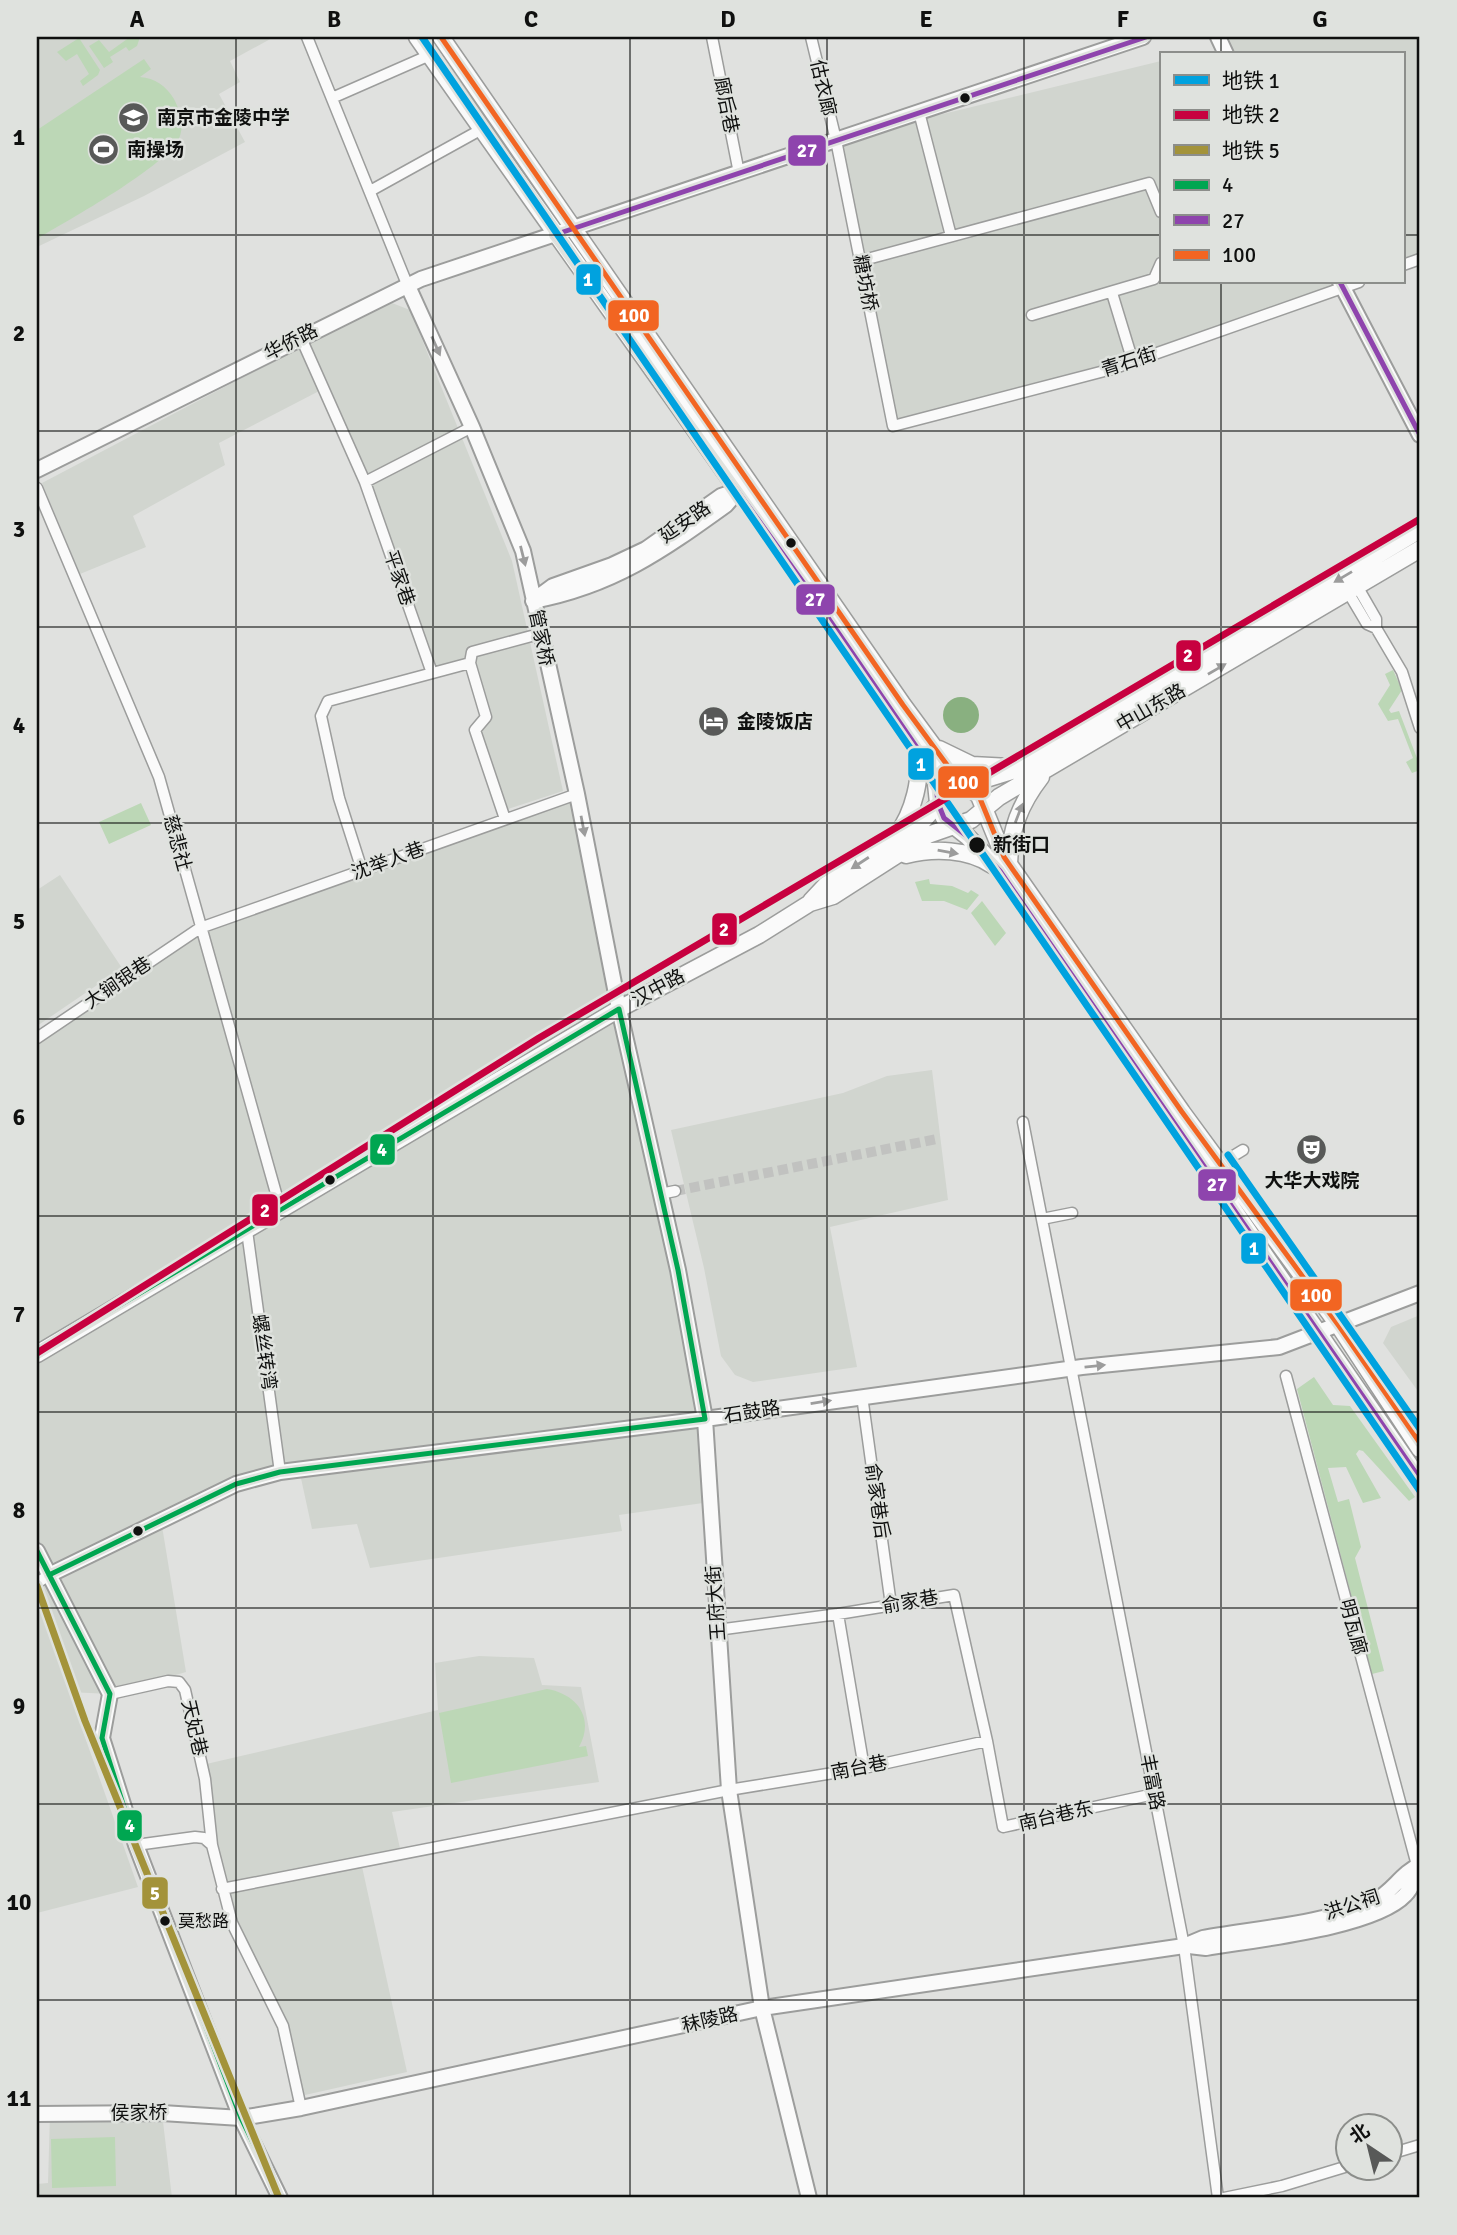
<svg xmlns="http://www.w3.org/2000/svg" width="1457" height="2235" font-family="Signika,'Noto Sans SC',sans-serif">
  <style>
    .built { fill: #d1d5cf }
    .green { fill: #bcd7b6 }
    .water { fill: #89b080 }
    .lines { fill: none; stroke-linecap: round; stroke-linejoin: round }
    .street-tunnel { stroke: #c1c2c0; stroke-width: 10; stroke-dasharray: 10 5; stroke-linecap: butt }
    .street-casing { stroke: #9c9d9c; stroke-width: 13 }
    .secondary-casing { stroke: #9c9d9c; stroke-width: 18 }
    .primary-casing { stroke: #9c9d9c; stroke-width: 19 }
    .street { stroke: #fafafa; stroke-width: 10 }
    .secondary { stroke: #fafafa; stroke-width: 14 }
    .primary { stroke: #fafafa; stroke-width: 16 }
    .bus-1-casing { stroke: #dfe2de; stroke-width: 10 }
    .bus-2-casing { stroke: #dfe2de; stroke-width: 10 }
    .bus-3-casing { stroke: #dfe2de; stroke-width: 10 }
    .bus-1 { stroke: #00a651; stroke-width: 5 }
    .bus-2 { stroke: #8e44ad; stroke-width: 5 }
    .bus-3 { stroke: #f26522; stroke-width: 5 }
    .metro-1-casing { stroke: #dfe2de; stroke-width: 12 }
    .metro-2-casing { stroke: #dfe2de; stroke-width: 12 }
    .metro-3-casing { stroke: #dfe2de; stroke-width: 12 }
    .metro-1 { stroke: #00a2df; stroke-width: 7 }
    .metro-2 { stroke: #c7003f; stroke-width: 7 }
    .metro-3 { stroke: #a3933a; stroke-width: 7 }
    .oneway { fill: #9c9c9c }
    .grid { fill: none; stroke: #0f100f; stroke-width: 2; stroke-opacity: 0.55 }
    .bus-dot { fill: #0f100f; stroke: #dfe2de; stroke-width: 2.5 }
    .labels { text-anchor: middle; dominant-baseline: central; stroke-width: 5; stroke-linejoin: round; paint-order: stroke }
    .bus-label { font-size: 17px; fill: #0f100f; stroke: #dfe2de; text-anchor: start }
    .street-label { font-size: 19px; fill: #0f100f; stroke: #dfe2de }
    .poi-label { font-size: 19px; font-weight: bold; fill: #0f100f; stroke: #dfe2de; text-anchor: start }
    .stop-label { font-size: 19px; font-weight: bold; fill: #0f100f; stroke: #dfe2de; text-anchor: start }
    .line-badge { stroke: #dfe2de; stroke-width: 2.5 }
    .badge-label { font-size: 19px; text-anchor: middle; font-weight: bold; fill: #fff }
    .neatline { fill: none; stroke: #0f100f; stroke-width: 2.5 }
    .grid-label { font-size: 23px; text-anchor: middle; font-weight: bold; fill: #0f100f }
  </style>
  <rect width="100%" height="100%" fill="#e0e1df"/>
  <path class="built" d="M37,37h237l-44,24 10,21 -21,12 26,48 -101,54 -107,51z
    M1218,37h202v222l-17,6v-211h-177z
    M1161,61v221h198l-247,87 -219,57 -57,-286z
    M392,303l18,7 102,251 51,230 -61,20 -27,-81 11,-13 -15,-54 -39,10 -67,-190 -42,-94 -104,54 6,22 -92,51 13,31 -66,27 -38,-91 209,-110z
    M577,794l101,476 32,232 -91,13 3,16 -252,37 -13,-44 -45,5 -13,-60 -19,3 -119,48 25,152 -76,22 -41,-2 69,195 -101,26v-329l11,-9 -11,-30v-509l163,-108z
    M60,875l62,93 -85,58v-136z
    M932,1070l16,130 -118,27 27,140 -104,15 -18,-7 -14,-19 -17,-88 -33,-138 172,-37 44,-17z
    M1420,1315v79l-37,-51 8,-16z
    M479,1656l55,2 8,27 39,2 18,95 -207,30 9,41 -40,9 46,210 -102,23 -18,-53 -62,-140 -23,-137 236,-55 -3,-47z
    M162,2113l10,85h-135v-14l11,-1 2,-69z"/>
  <path class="green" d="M130,37h10l-3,9 -8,5 -3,-4 -16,10 3,5 -9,6 -15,-22 10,-6 10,12z
    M79,38l21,32 -2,5 -15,11 -3,-5 9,-7 -12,-20 -11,7 -9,-9z
    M144,59l7,10 -11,8c15,1 26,9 34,22 6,12 10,24 6,37 -10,29 -114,85 -143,103v-109z
    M1393,670l9,20 -13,20 2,3 8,-2 21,55v4l-8,3 -6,-11 7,-4 -15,-39 -10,2 -10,-17 12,-19 -5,-11z
    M141,803l10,22 -42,19 -10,-22z
    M929,879l1,5 22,2 16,7 3,-3 8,5 -12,15 -23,-9h-22l-7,-19z
    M982,901l24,32 -11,13 -24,-33z
    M1314,1377l19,28 17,1 65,91 -6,4 -46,-50 -4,-1 -3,4 25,44 -18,5 -17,-36 -18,1 10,34 11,-3 12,48 -6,11 29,113 -12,3 -75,-285z
    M547,1689c30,5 48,29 32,58l7,-1 2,10 -137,27 -12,-70z
    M115,2137l1,49 -64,2 -1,-49z"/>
  <path class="water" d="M943 715a18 18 0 1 1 36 0a18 18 0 1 1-36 0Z"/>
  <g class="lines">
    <path class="street-tunnel" d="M675,1191l262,-52"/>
    <defs>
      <path id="street" d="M307,37l100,247
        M712,37l27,136
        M811,37l25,103 57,286 219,-57 247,-87
        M332,98l98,-43
        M919,112l32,124
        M370,191l112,-62
        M860,261l289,-78 12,29
        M1403,265l17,-6
        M1112,293l21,69
        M1032,315l122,-36 7,-16
        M301,338l64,144 107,-55
        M365,482l67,191
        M37,488l122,289 122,434
        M1357,586l19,33v9l26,44 18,56
        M1348,592l19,32 9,4
        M470,663l16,54 -11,13 30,89
        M362,870l-23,-72 -18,-82 7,-15 142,-38 2,-11 67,-18
        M37,1038l163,-110 377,-134
        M1023,1122l161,824 34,252
        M1220,1164l23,-14
        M660,1194l15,-3
        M1042,1219l30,-6
        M247,1231l33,241
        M1286,1376l132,493
        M862,1396l29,209
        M37,1583l12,-8
        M838,1614l26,154
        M717,1630l121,-16 116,-19 33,146 16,86 151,-33
        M110,1694l58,-13 11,1 6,8 20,89 7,66
        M136,1845l59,-8 9,1 8,7 20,78 51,103 18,82
        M222,1889l507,-99 135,-22 123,-27
        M1390,2154l30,-9
        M1224,2198l58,-12 66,-20"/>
      <path id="secondary" d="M1218,37l8,17
        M1340,282l80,153
        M407,284l65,143 51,124 54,243 42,215 59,261 27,149 24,371 33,218 47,190
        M37,470l384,-191 722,-242
        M534,600l19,-14 59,-21 34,-16 75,-53 15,-5
        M533,601c80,-15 129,-50 193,-96l12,-14
        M37,1551l73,143 -8,44 34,107 105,273 39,80
        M49,1575l187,-91 44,-12 425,-53 377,-52 197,-20 141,-54
        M1189,1946l17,2c46,-8 168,-20 199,-53 8,-8 10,-18 12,-29
        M37,2114l125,-1 79,5 60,-10 461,-100 422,-62 19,-8c50,-9 127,-15 171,-37 19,-9 27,-28 46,-36"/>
      <path id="primary" d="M417,37c172,246 349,488 518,737l3,29 6,15 24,19 32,34 420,609
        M441,37l462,668 50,68 26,23 25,61 178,255 157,214 81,123
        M939,749l33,16 38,2
        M896,836c17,-22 28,-61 20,-88
        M906,855c28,-7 62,-6 86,10
        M1009,864c1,-34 11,-60 32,-87
        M811,901l15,-16 96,-63 28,-32 72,-22 398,-238
        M37,1354l582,-345 140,-74 51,-32 23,-7 95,-61 43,-15 28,-23 421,-248"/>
    </defs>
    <use href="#street" class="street-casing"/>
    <use href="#secondary" class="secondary-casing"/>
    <use href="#primary" class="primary-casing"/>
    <use href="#street" class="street"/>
    <use href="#secondary" class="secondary"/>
    <use href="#primary" class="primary"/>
    <defs>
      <path id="bus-1" d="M37,1354l582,-345 59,261 27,149 -425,53 -44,12 -187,91
        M37,1551l73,143 -8,44 34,107 105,273 39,80"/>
      <path id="bus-2" d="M1146,37l-592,198 266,371 115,168 3,29 6,15 24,19 32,34 420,608
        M1340,282l80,153"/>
      <path id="bus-3" d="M441,37l462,668 50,68 26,23 25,61 178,255 157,214 81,117"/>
    </defs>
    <use href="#bus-1" class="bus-1-casing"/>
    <use href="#bus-2" class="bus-2-casing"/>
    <use href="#bus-3" class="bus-3-casing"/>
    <use href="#bus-1" class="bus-1"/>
    <use href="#bus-2" class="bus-2"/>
    <use href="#bus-3" class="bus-3"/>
    <defs>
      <path id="metro-1" d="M422,37l998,1454
        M1228,1155l192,274"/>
      <path id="metro-2" d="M37,1353l502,-315 881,-519"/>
      <path id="metro-3" d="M37,1586l48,135 194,477"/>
    </defs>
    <use href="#metro-1" class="metro-1-casing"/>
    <use href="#metro-2" class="metro-2-casing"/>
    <use href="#metro-3" class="metro-3-casing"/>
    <use href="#metro-1" class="metro-1"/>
    <use href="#metro-2" class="metro-2"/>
    <use href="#metro-3" class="metro-3"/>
  </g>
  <defs><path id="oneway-solid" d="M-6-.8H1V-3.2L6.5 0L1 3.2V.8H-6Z" transform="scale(1.75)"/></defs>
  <g class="oneway">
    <use href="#oneway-solid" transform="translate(436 346) rotate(66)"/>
    <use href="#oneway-solid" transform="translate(523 556) rotate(76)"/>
    <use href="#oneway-solid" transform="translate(1343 577) rotate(149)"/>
    <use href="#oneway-solid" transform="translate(1217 669) rotate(-30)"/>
    <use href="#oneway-solid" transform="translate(1019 813) rotate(-69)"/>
    <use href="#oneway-solid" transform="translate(583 826) rotate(79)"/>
    <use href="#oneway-solid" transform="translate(948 852) rotate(10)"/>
    <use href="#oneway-solid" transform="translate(860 863) rotate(147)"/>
    <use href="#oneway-solid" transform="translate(1095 1366) rotate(-6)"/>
    <use href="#oneway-solid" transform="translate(821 1402) rotate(-9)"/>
  </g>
  <path class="grid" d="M236,37v2161M433,37v2161M630,37v2161M827,37v2161M1024,37v2161M1221,37v17M37,235h1124M1403,235h17M1221,282v1916M37,431h1383M37,627h1383M37,823h1383M37,1019h1383M37,1216h1383M37,1412h1383M37,1608h1383M37,1804h1383M37,2000h1383"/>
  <defs>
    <symbol id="school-disc" viewBox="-11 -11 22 22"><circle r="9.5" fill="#585958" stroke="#dfe2de"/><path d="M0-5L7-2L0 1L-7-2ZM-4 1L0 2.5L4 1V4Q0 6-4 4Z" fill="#fff"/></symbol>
    <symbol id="stadium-disc" viewBox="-11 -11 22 22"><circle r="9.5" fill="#585958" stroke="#dfe2de"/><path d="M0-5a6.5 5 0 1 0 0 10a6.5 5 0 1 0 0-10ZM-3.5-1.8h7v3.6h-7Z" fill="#fff"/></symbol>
    <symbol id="hotel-disc" viewBox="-11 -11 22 22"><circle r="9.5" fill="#585958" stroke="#dfe2de"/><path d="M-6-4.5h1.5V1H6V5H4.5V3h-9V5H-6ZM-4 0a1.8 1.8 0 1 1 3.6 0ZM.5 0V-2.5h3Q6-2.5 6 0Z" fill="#fff"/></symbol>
    <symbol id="theatre-disc" viewBox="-11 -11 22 22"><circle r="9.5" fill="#585958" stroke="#dfe2de"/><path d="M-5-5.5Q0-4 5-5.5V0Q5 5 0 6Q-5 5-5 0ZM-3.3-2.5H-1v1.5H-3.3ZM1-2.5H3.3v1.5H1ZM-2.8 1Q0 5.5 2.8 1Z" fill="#fff"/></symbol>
  </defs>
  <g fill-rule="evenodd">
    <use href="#school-disc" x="116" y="100" width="35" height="35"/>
    <use href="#stadium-disc" x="86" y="132" width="35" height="35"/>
    <use href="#hotel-disc" x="696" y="704" width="35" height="35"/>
    <use href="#theatre-disc" x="1294" y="1132" width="35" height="35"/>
  </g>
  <g class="bus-dot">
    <circle cx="965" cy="98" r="6"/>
    <circle cx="791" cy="543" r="6"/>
    <circle cx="977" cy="845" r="9"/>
    <circle cx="330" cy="1180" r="6"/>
    <circle cx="138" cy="1531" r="6"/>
    <circle cx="165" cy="1921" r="6"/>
  </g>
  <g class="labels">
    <g class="bus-label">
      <text x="178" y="1921">莫愁路</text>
    </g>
    <g class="street-label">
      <text transform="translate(823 88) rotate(77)">估衣廊</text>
      <text transform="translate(726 105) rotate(79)">廊后巷</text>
      <text transform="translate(865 283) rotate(79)">糖坊桥</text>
      <text transform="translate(291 342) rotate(-27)">华侨路</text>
      <text transform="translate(1129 362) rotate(-18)">青石街</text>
      <text transform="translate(685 522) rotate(-35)">延安路</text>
      <text transform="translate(399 578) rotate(71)">平家巷</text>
      <text transform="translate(541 638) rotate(78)">管家桥</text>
      <text transform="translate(1151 708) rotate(-30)">中山东路</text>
      <text transform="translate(177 843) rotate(75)">慈悲社</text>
      <text transform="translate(388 861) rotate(-20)">沈举人巷</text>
      <text transform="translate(118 983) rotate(-34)">大锏银巷</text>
      <text transform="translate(658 988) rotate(-28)">汉中路</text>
      <text transform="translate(264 1352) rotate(82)">螺丝转湾</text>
      <text transform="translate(752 1412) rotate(-9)">石鼓路</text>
      <text transform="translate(877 1501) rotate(82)">俞家巷后</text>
      <text transform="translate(910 1602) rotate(-10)">俞家巷</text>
      <text transform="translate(716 1603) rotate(-94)">王府大街</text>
      <text transform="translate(1353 1627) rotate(75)">明瓦廊</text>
      <text transform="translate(194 1728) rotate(77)">天妃巷</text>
      <text transform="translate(859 1768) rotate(-11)">南台巷</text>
      <text transform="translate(1152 1782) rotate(79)">丰富路</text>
      <text transform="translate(1056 1816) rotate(-13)">南台巷东</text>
      <text transform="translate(1352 1905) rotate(-18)">洪公祠</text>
      <text transform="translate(710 2020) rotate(-13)">秣陵路</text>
      <text x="139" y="2113">侯家桥</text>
    </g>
    <g class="poi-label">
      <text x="157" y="118">南京市金陵中学</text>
      <text x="127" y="150">南操场</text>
      <text x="737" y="722">金陵饭店</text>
      <text x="1312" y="1181" text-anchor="middle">大华大戏院</text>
    </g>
    <g class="stop-label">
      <text x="993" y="845">新街口</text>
    </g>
  </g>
  <g class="line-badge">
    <rect x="787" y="134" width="40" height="33" rx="7" fill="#8e44ad"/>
    <rect x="575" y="263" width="27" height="33" rx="7" fill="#00a2df"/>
    <rect x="607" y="299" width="53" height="33" rx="7" fill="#f26522"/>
    <rect x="795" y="583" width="41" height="33" rx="7" fill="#8e44ad"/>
    <rect x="1175" y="639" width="27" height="33" rx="7" fill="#c7003f"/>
    <rect x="907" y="747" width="28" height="34" rx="7" fill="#00a2df"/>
    <rect x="937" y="765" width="53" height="34" rx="7" fill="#f26522"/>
    <rect x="711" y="912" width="27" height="34" rx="7" fill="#c7003f"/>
    <rect x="369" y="1133" width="27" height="33" rx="7" fill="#00a651"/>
    <rect x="1197" y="1168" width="40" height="34" rx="7" fill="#8e44ad"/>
    <rect x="251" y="1193" width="28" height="34" rx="7" fill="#c7003f"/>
    <rect x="1240" y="1232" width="27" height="33" rx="7" fill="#00a2df"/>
    <rect x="1289" y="1278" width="54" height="34" rx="7" fill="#f26522"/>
    <rect x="116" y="1809" width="27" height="33" rx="7" fill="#00a651"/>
    <rect x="141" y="1876" width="28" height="34" rx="7" fill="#a3933a"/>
  </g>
  <g class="badge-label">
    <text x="807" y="157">27</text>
    <text x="588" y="286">1</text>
    <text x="634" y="322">100</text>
    <text x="815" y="606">27</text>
    <text x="1188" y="662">2</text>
    <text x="921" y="771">1</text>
    <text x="963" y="789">100</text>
    <text x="724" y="936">2</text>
    <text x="382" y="1156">4</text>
    <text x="1217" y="1191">27</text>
    <text x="265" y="1217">2</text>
    <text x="1254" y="1255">1</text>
    <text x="1316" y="1302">100</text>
    <text x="130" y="1832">4</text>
    <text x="155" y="1900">5</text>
  </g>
  <rect width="1457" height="2235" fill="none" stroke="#dfe2de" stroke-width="77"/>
  <rect x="1160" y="52" width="245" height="231" fill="#dfe2de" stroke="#8c8e8b" stroke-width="2"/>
  <rect x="1174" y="75" width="35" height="10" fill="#00a2df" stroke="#8c8e8b" stroke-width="2"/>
  <text x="1222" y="88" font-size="21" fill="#0f100f">地铁 1</text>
  <rect x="1174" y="110" width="35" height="10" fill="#c7003f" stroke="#8c8e8b" stroke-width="2"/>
  <text x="1222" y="122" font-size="21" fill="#0f100f">地铁 2</text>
  <rect x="1174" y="145" width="35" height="10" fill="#a3933a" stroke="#8c8e8b" stroke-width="2"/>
  <text x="1222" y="158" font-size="21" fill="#0f100f">地铁 5</text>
  <rect x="1174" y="180" width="35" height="10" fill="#00a651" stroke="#8c8e8b" stroke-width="2"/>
  <text x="1222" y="192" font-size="21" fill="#0f100f">4</text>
  <rect x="1174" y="215" width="35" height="10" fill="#8e44ad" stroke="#8c8e8b" stroke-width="2"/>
  <text x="1222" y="228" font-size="21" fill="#0f100f">27</text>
  <rect x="1174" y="250" width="35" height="10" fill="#f26522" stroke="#8c8e8b" stroke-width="2"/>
  <text x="1222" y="262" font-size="21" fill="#0f100f">100</text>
  <g transform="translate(1369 2147) rotate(325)"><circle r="33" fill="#dfe2de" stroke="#8c8e8b" stroke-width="2"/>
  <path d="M0-5L12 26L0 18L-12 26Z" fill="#585958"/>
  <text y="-10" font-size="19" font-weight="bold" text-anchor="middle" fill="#0f100f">北</text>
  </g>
  <rect x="38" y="38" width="1380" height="2158" class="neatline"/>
  <g class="grid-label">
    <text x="137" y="27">A</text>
    <text x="334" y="27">B</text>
    <text x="531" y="27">C</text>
    <text x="728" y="27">D</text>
    <text x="926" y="27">E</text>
    <text x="1123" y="27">F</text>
    <text x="1320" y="27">G</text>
    <text x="19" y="145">1</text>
    <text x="19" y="341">2</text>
    <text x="19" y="537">3</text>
    <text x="19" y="733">4</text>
    <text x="19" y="929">5</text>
    <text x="19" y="1125">6</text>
    <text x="19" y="1322">7</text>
    <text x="19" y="1518">8</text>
    <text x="19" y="1714">9</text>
    <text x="19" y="1910">10</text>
    <text x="19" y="2106">11</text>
  </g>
</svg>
